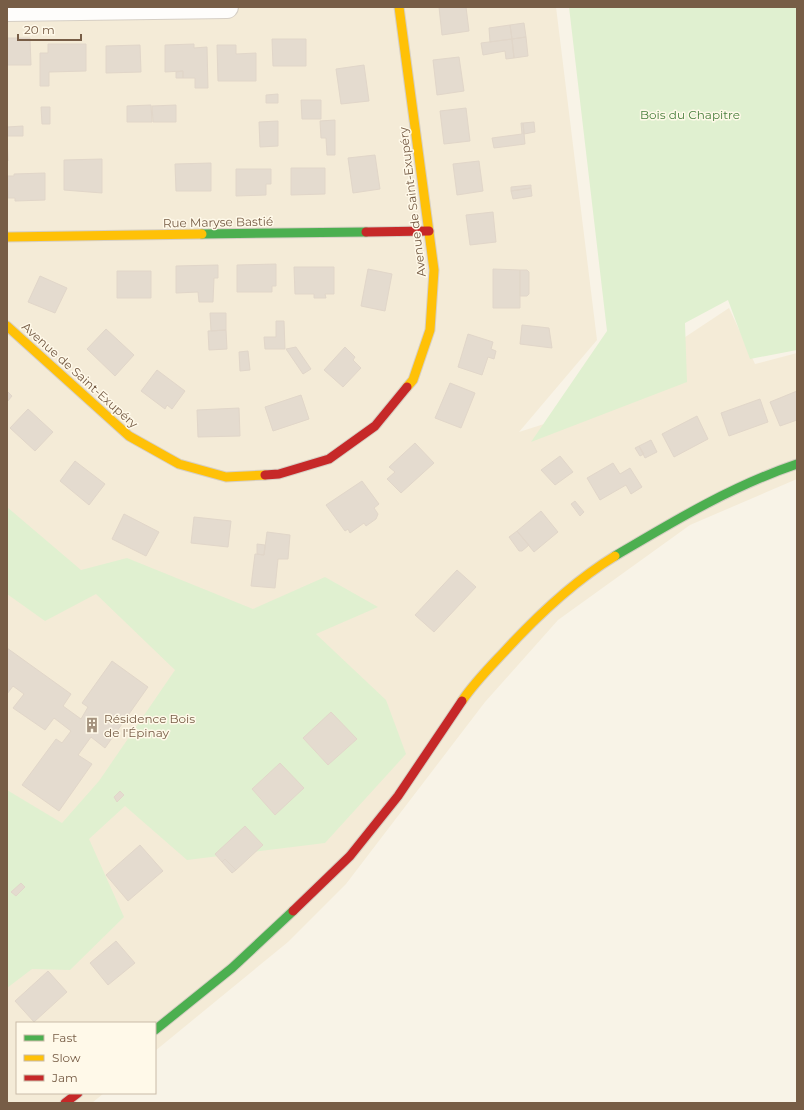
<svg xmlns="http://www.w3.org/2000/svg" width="804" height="1110" font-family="Montserrat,sans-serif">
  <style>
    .residential { fill: #f4ebd7 }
    .green { fill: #e0f0d0 }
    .building { fill: #e4dbcf; stroke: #e1d6c9 }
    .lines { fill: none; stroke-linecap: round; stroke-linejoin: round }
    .street-casing { stroke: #d6cfc5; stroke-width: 24 }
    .fast-casing { stroke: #d6cfc4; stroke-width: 11 }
    .slow-casing { stroke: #d6cfc4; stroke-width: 11 }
    .jam-casing { stroke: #d6cfc4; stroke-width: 11 }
    .street { stroke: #fefdfb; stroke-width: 22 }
    .fast { stroke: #4caf50; stroke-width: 9 }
    .slow { stroke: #ffc107; stroke-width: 9 }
    .jam { stroke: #c62828; stroke-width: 9 }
    .labels { text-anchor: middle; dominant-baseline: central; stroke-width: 3; stroke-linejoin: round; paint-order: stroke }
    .park-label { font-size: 12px; fill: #487f3c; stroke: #fff9e9 }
    .street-label { font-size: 12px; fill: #775d46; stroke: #fff9e9 }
    .poi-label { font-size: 12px; fill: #775d46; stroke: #fff9e9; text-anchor: start }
  </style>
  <rect width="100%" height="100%" fill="#f8f3e7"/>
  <path class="residential" d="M7,7h549l41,333 -78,92 44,-14 166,-110 26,56 42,-11v126l-107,46 -132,95 -73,82 -139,182 -58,58 -133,109v-28h-138v70h87l-12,10h-85z"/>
  <path class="green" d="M569,7h228v343l-47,9 -22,-59 -43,23 2,59 -156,60 76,-111z
    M7,507l74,63 46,-12 126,51 72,-32 53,30 -62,27 70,66 20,54 -81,89 -138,17 -62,-54 -36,33 35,78 -54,53 -38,-1 -25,19v-198l55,33 37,-42 76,-111 -79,-76 -51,27 -38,-27z"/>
  <path class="building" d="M439,7h27l3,24 -27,4z
    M524,23l2,14 -14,2 -2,-14z
    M510,25l2,14 -22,3 -1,-14z
    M526,37l2,19 -14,2 -2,-19z
    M7,38h23l1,27h-24z
    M272,39h34v27h-33z
    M512,39l2,19 -8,1 -1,-8 -22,4 -2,-12z
    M48,44h38v27l-37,1v14h-9v-33h8z
    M194,44v4l13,-1 1,41h-13v-10h-12v-7l-18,1v-27z
    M140,45l1,27 -35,1v-27z
    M217,45h19v9l20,-1v28h-38z
    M459,57l5,34 -27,4 -4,-35z
    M364,65l5,36 -28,3 -5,-35z
    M183,71v7h-7v-6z
    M278,94v9h-12v-8z
    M301,100h20v19h-19z
    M151,105l1,17h-25v-16z
    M176,105v17h-23l-1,-16z
    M41,107h9v17h-8z
    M466,108l4,33 -26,3 -4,-33z
    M335,120v35h-8l-1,-17h-5l-1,-17z
    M278,121v25l-18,1 -1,-25z
    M534,122l1,10 -11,2 -1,-11z
    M521,123h2l2,21 -31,4 -2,-10 30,-4z
    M7,126v1l16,-1v10h-16l1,25h-1z
    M375,155l5,34 -27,4 -5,-35z
    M102,159v34l-38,-3v-30z
    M479,161l4,30 -26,4 -4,-31z
    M211,163v28h-35l-1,-27z
    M291,168h34v26l-34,1z
    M236,169h35v15h-5v11l-30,1z
    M45,173v27l-30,1v-3h-7l-1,-22h7v-2z
    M531,185v3l-20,3v-4z
    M531,188l1,8 -19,3 -2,-8z
    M493,212l3,30 -26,3 -4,-30z
    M276,264v22h-4v6h-35v-27z
    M218,265v13h-4l-1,24h-14l-1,-10 -22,1v-27z
    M294,267h40v27h-9l1,4h-12v-4h-19z
    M368,269l24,5 -7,37 -24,-5z
    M493,269l27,1v38h-27z
    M520,270h7l2,2v22l-2,2h-7z
    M117,271h34v27h-34z
    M40,276l27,12 -12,25 -27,-11z
    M210,313h16v17l-15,1z
    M276,321h8l1,28h-20l-1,-12h12z
    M522,325l27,3 3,20 -32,-4z
    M106,329l28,26 -19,21 -28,-27z
    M226,330l1,19 -18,1 -1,-19z
    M468,334l25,8 -2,7 5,2 -2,8 -6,-2 -6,18 -24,-8z
    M296,347l15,22 -8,5 -17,-25z
    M345,347l10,10 -2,3 8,8 -18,19 -19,-17z
    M248,351l2,19 -10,1 -1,-19z
    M157,370l28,21 -13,18 -5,-4 -2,4 -24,-18z
    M450,383l25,10 -14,35 -26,-10z
    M7,391l5,5 -5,6z
    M797,391v29l-17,6 -10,-24z
    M301,395l8,24 -36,12 -8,-24z
    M760,399l8,23 -39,14 -8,-23z
    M239,408l1,28 -42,1 -1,-27z
    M28,409l25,23 -18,19 -25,-23z
    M697,416l11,23 -34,18 -12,-23z
    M651,440l6,12 -12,6 -6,-12z
    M415,443l19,20 -33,30 -14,-14 8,-7 -6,-5z
    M639,446l5,8 -4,2 -5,-8z
    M560,456l13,16 -18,13 -14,-15z
    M75,461l30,23 -16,21 -29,-24z
    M613,463l7,11 10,-6 12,19 -11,7 -5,-9 -26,15 -13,-22z
    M362,481l17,23 -5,4 4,6 -2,5 -10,7 -2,-3 -14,10 -2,-4 -3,2 -19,-26z
    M575,501l9,11 -4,4 -9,-12z
    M541,511l17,21 -24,20 -17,-21z
    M124,514l35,18 -13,24 -34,-17z
    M194,517l37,4 -3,26 -37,-4z
    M517,531l12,14 -7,6h-3l-10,-14z
    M267,532l23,3 -2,24h-10l-3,29 -24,-2 4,-32 9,1z
    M257,544l8,1 -1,10 -7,-1z
    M457,570l19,17 -42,45 -19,-17z
    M7,648l64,46 -8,12 18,13 7,-12 -6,-4 30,-42 36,26 -43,61 -14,-11 -13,18 14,9 -33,47 -37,-26 34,-46 6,4 9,-12 -17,-13 -9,12 -32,-22 11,-14 -11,-8 -6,8z
    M331,712l26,27 -29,26 -25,-27z
    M280,763l24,25 -29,27 -23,-26z
    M120,791l4,4 -7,7 -3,-5z
    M245,826l18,19 -27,25 -11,-11 -3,3 -7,-8z
    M140,845l23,26 -35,30 -22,-26z
    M225,859l11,11 -4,3 -10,-11z
    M21,883l4,4 -9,9 -5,-4z
    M116,941l19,22 -27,22 -18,-22z
    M48,971l19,21 -33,30 -19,-21z"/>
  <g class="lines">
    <defs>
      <path id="street" d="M7,10l220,-3"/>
      <path id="fast" d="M202,234l164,-2
        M615,556c59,-35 117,-70 182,-92
        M155,1030l77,-62 61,-57"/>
      <path id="slow" d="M399,7l35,263 -4,60 -17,50 -6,7
        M7,237l195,-3
        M7,326l122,110 50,28 47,13 39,-2
        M462,701c12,-18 27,-33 42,-49 33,-36 70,-71 111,-96"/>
      <path id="jam" d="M366,232l63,-1
        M265,475l14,-1 50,-15 46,-33 32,-39
        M293,911l57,-55 48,-60 64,-95
        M65,1103l13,-10"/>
    </defs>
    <use href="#street" class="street-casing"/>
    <use href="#fast" class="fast-casing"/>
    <use href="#slow" class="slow-casing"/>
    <use href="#jam" class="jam-casing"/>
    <use href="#street" class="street"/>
    <use href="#fast" class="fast"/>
    <use href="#slow" class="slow"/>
    <use href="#jam" class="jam"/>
  </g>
  <defs>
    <symbol id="building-bare" viewBox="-9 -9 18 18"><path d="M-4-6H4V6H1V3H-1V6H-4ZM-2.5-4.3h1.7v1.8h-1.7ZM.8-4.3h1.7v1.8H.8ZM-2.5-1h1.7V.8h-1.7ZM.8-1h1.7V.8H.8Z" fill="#a4927e" stroke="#fff9e9" stroke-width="2.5" paint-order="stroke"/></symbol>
  </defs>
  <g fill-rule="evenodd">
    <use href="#building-bare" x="81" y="714" width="22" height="22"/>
  </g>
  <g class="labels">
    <g class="park-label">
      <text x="690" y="114">Bois du Chapitre</text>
    </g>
    <g class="street-label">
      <text transform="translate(412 202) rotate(-97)">Avenue de Saint-Exupéry</text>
      <text transform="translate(218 222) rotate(-1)">Rue Maryse Bastié</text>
      <text transform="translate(80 375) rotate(42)">Avenue de Saint-Exupéry</text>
    </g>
    <g class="poi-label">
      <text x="104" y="718">Résidence Bois<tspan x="104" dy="14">de l'Épinay</tspan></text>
    </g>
  </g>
  <rect width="804" height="1110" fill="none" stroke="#775d46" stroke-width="16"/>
  <rect x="16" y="1022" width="140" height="72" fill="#fff9e9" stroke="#c9bba8"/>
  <rect x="24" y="1035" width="20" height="6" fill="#4caf50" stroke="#c9bba8"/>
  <text x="52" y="1042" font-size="12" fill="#775d46">Fast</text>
  <rect x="24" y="1055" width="20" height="6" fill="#ffc107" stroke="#c9bba8"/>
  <text x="52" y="1062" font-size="12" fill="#775d46">Slow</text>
  <rect x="24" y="1075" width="20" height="6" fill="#c62828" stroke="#c9bba8"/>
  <text x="52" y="1082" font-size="12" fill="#775d46">Jam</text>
  <path d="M18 34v6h63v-6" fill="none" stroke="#775d46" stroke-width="2"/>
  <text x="24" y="34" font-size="12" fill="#775d46" stroke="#fff9e9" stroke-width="3" paint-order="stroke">20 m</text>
</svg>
